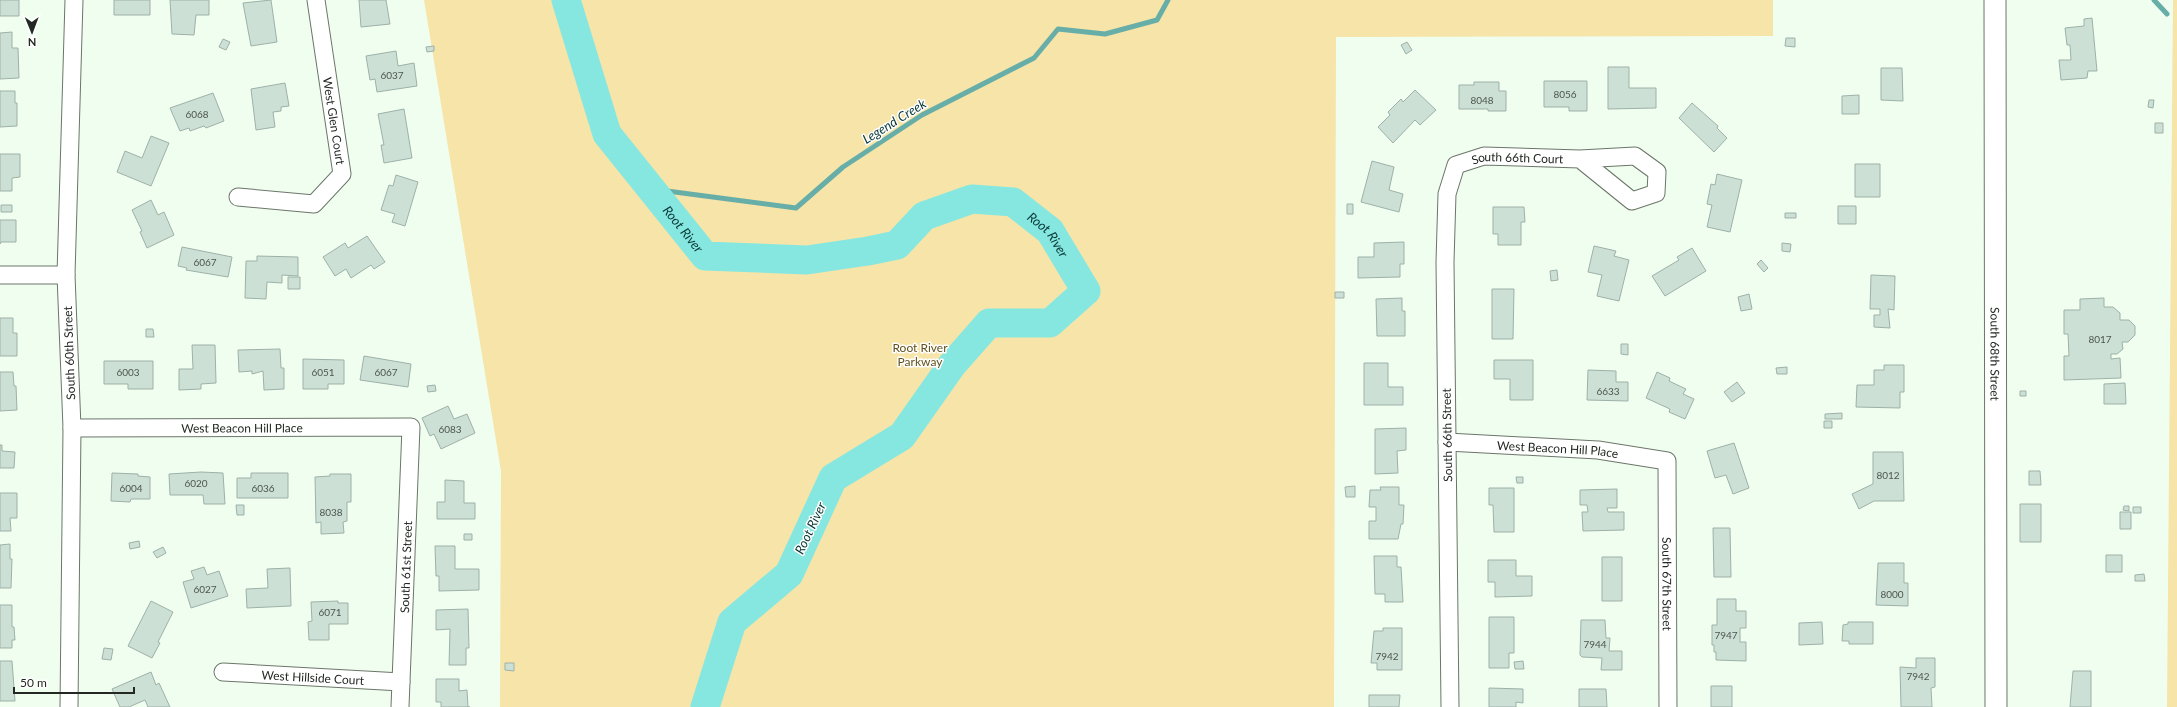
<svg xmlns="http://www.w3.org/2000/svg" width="2177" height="707" font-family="Lato,sans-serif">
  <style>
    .green { fill: #f6e4a8 }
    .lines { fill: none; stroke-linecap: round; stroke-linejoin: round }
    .stream { stroke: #68aea8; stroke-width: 5 }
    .river { stroke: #86e7e1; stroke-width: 29 }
    .building { fill: #cce0d6; stroke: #9eb1a8 }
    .minor-casing { stroke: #6b7669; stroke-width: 19 }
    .tertiary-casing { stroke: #6b7669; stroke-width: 23 }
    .minor { stroke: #fff; stroke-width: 17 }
    .tertiary { stroke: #fff; stroke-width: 21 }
    .labels { text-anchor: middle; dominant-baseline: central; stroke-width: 3; stroke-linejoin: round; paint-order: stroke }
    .number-label { font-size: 10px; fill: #4d5650 }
    .street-label { font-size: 12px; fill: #232823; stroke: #fff }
    .park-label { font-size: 12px; fill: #61521d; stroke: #fff }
    .water-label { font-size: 13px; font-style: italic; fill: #083836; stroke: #fff }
  </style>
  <rect width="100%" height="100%" fill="#f0feef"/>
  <path class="green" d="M424,0h1349v36l-437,1 -2,670h-834l1,-236z
    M2173,0h4v707h-10z"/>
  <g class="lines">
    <path class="stream" d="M2154,0l13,14
      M626,158l25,13 16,20 129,17 47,-41 79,-52 112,-57 24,-29 47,5 52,-14 11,-20"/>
    <path class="river" id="s1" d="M566,0l41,134 98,122 102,4 61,-9 29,-6 27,-29 48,-17 41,3 37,29 36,60 -36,32h-61l-37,42 -50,71 -69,42 -44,96 -57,48 -27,85"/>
  </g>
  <path class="building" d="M0,0h19v16h-19z
    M114,0h36v15h-36z
    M170,0h39v15h-13l-2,20 -22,-1z
    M271,0l6,42 -26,4 -8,-43z
    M359,0h27l4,24 -29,3z
    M2092,18l5,53h-9l-1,7 -26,2 -2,-20h12l-1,-15h-3l-2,-17 19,-2v-7z
    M12,32v16h6l1,30 -19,1v-46z
    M1786,38h9v9l-10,-1z
    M223,39l7,3 -4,8 -7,-3z
    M1407,42l5,8 -6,4 -5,-9z
    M434,46v5l-7,1 -1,-5z
    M396,51l2,15 16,-3 3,23 -40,6 -2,-13 -5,1 -4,-24z
    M1608,67h21v21h27v20l-48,1z
    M1881,68h21l1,33 -22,-1z
    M1544,81h43v30h-18v-4h-25z
    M1474,82h25v9h7v20h-18v-2h-29v-24h15z
    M285,83l4,23 -8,1v4l-8,1 2,15 -19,3 -5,-41z
    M1415,90l21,20 -16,15 -5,-5 -22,23 -15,-16 12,-12 -2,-3 13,-13 2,3z
    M0,91h15v12h2v23l-17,1z
    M213,93l11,28 -18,7 -2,-2 -14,5 -1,-3 -9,3 -10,-23z
    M1859,95v19h-17v-18z
    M2149,100h5l-1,8 -5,-1z
    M1692,103l26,23 -1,2 10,10 -13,14 -35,-34z
    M404,109l8,49 -28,5 -3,-18h3l-6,-31z
    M2155,123h8v10h-8z
    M151,136l18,7 -18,43 -34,-14 8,-21 17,7z
    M0,154h20v23l-8,1v13h-12z
    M1372,161l22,6 -5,23 14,4 -4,18 -38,-10z
    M1855,164h25v33h-25z
    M1717,174l25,6 -12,52 -23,-5 5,-22 -5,-1 4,-20 4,1z
    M396,175l22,7 -13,44 -13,-4 3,-8 -14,-4 8,-25 4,1z
    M151,200l7,15 6,-3 10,23 -27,13 -7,-16 2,-1 -10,-21z
    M1347,204h6v10h-6z
    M1,205h11v7h-11z
    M1838,206h18v18h-18z
    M1493,207h31l1,15h-4v23h-23v-11h-5z
    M1785,213h11v5h-11z
    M0,220h16v22h-15l-1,2z
    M367,236l18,26 -11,7 -3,-4 -20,13 -5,-9 -11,7 -12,-19 22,-14 3,5z
    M1404,242v22h-4v13l-42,1v-21h16v-14z
    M1782,243l9,1 -1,8 -8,-1z
    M1594,246l22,5 -2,5 15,4 -10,41 -22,-5 5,-21 -14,-3z
    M182,247l50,10 -4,20 -42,-7 1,-2 -9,-2z
    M1692,248l14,23 -41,25 -13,-20 27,-16 -2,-3z
    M257,256l41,1v19l-16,-1v8l-15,-1 -1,17 -21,-1 1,-37h11z
    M1761,260l7,8 -4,4 -7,-8z
    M1557,270l1,10 -7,1 -1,-10z
    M1871,275l24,1 -1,34 -6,-1 2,19 -16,-1v-12h6v-6h-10z
    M288,277h12v12h-12z
    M1492,289h22l-1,50h-21z
    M1335,292h9v6h-9z
    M1749,294l3,15 -11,2 -3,-14z
    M1402,298v13h3v25h-28l-1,-37z
    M2104,298v9h9l7,6v7h9l6,6v9l-7,7h-6l1,7 -6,5h-6v5l9,-1 1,20 -57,2v-24h5l-1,-22h-4v-24h16v-11z
    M0,318h13v15h4v23h-17z
    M146,329h7l1,8h-8z
    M1621,344h7v11l-7,-1z
    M192,345h23l1,38 -15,1v5l-22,1v-21h14z
    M280,349l1,19h3v21l-20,1 -1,-19 -11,3v-3l-13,1 -1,-22z
    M364,356l47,8 -3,23 -48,-7z
    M303,359l41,1v24h-16v5h-25z
    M1494,360h39v40h-23v-21h-16z
    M104,361h49v28h-25v-5h-24z
    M1364,363h24v24h15v18h-39z
    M1884,365h20v27h-4v16l-44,-1 1,-22h17v-15h10z
    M1787,367v7h-10l-1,-6z
    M1588,370l28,1v11h12v19l-41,-1z
    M0,372h13l1,14h2l1,24 -17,1z
    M1657,372l13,6 -1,3 17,8 -3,5 11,5 -9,20 -16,-7 1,-3 -24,-11z
    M1737,382l8,11 -13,9 -8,-10z
    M2125,383l1,21h-22v-20z
    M435,385l1,6 -8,1 -1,-6z
    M2020,391h6v5h-6z
    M448,406l6,13 13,-5 8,19 -34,16 -7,-15 -4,2 -8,-18z
    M1842,413v6h-17v-5z
    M1824,421h8v7h-8z
    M1406,428v22l-9,1 1,22 -23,1v-45z
    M1734,443l15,45 -16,6 -7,-19 -11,3 -8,-27z
    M0,445h2v6l13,1 -1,16h-14z
    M1873,452h30l1,49h-30l-15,8 -7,-15 21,-10z
    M2029,471h11l1,14h-12z
    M201,472l22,1 2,31h-21l-1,-9h-33l-1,-21z
    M112,473l26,1v2l12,1v22h-19l-1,3 -19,-1z
    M251,473h37v25h-51v-20h14z
    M330,474h21v28h-4v19l-4,1 1,11 -23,1v-12l-5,1 -1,-46 15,-1z
    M1516,477h7v6h-6z
    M445,480l19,1v22h11v16h-38v-17h8z
    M1355,486v11h-9l-1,-10z
    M1380,487h19v18h5l-1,19h-2l-3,15h-29v-18h7v-14h-7l1,-17h11z
    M1489,488h25v44h-20l-1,-27h-4z
    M1617,489v19h-10l1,4h16v18l-41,1 -1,-19h6l-1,-7h-7v-15z
    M0,493h17v25h-7l1,13h-11z
    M2020,504h21v38h-21z
    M236,505h8v10h-7z
    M2124,506h5v5l-6,-1z
    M2133,507h8v6h-8z
    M2120,512h11v17h-11z
    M1713,528h17l1,49h-17z
    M464,534h8v6h-8z
    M139,541l1,6 -10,2 -1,-6z
    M10,544v15h2l-1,29h-11v-43z
    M435,546h20v23h24v21l-40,1v-15h-3z
    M163,547l3,6 -9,5 -4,-6z
    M2106,555h16v17h-16z
    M1374,556h23v11h4l2,35h-18v-8h-10z
    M1602,557h20v44h-20z
    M1488,560h28v16h16v20l-37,1v-15h-7z
    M1878,563h26v20h4v23l-32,-1z
    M204,567l3,8 12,-4 9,25 -37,12 -8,-26 11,-3 -3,-8z
    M290,568l1,38 -44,2 -1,-19 22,-1 -1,-19z
    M2144,574l1,7h-10v-6z
    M1717,599h19v12h10v17h-6v14h6v19l-30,-1v-8h-2v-7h-2v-20h5z
    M151,601l22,11 -15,30 2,1 -8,15 -24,-12z
    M338,601v2h10v21h-19v16h-20l-1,-18 4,-1 -1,-19z
    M0,605h12v22h2l1,13h-3v8h-12z
    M468,609l1,39h-3v17h-17l1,-36 -14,1v-20z
    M1489,617h25v36h-5v15h-20z
    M1581,620h24l1,18h4l-1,13h13v19h-21l1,-12 -20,-1 -2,-2z
    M1822,622l1,22 -24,1v-22z
    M1848,622h25v22h-24v-3h-7l1,-16 5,-1z
    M1383,628h19v42h-25v-7h-6l3,-32h9z
    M104,648l9,1 -2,11 -9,-1z
    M1916,658h19v29l-4,1 1,19h-31l-1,-40 16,1z
    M0,661h12l3,40h-15z
    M1523,661l1,8h-9l-1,-7z
    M505,663h9v8l-9,-1z
    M2073,671h18v36h-21z
    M151,672l5,13 3,-2 11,24h-22l-3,-7 -16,7h-9l-8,-18z
    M436,679h23v12l8,-1 1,17h2h-29v-5h-5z
    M1711,686h21v21h-21z
    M1489,688l34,1v14l-7,-1v5h-27z
    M1579,689h27l1,18h-28z
    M1369,695h31l-1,12h-30z"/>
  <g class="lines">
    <defs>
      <g id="minor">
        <path d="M238,197l76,7 28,-30 -26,-174"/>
        <path d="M0,275h66"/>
        <path id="s2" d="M72,428l339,-1 -11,280"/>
        <path id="s3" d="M1447,442l151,8 69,11 1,246"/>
        <path id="s4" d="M223,672l178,10"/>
        <path d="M69,707l3,-279 -6,-153 8,-275"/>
        <path id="s5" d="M1450,707l-5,-445 2,-68 9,-29 28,-9 96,3 55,-3 22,16 -1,21 -24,8 -52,-42"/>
      </g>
      <g id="tertiary">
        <path id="s6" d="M1995,0l1,707"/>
      </g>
    </defs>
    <use href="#minor" class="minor-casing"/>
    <use href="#tertiary" class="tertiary-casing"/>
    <use href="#minor" class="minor"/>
    <use href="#tertiary" class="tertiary"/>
  </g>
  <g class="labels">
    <g class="number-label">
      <text x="392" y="75">6037</text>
      <text x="1565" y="94">8056</text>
      <text x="1482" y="100">8048</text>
      <text x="197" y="114">6068</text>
      <text x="205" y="262">6067</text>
      <text x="2100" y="339">8017</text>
      <text x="128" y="372">6003</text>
      <text x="323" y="372">6051</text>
      <text x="386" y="372">6067</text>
      <text x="1608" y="391">6633</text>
      <text x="450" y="429">6083</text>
      <text x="1888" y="475">8012</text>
      <text x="196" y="483">6020</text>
      <text x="131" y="488">6004</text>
      <text x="263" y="488">6036</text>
      <text x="331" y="512">8038</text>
      <text x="205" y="589">6027</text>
      <text x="1892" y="594">8000</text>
      <text x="330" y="612">6071</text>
      <text x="1726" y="635">7947</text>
      <text x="1595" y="644">7944</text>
      <text x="1387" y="656">7942</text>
      <text x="1918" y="676">7942</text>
    </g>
    <g class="street-label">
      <text transform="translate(334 121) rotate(81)">West Glen Court</text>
      <text stroke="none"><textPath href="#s5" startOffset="606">South 66th Court</textPath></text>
      <text transform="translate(69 353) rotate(-92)">South 60th Street</text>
      <text stroke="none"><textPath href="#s6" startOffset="354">South 68th Street</textPath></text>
      <text stroke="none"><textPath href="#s2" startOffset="170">West Beacon Hill Place</textPath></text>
      <text transform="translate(1447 435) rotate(-91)">South 66th Street</text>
      <text stroke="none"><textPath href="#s3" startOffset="111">West Beacon Hill Place</textPath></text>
      <text transform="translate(406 567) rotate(-88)">South 61st Street</text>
      <text stroke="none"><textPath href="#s3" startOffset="344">South 67th Street</textPath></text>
      <text stroke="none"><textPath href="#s4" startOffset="90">West Hillside Court</textPath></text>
    </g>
    <g class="park-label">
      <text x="920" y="347">Root River<tspan x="920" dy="14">Parkway</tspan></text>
    </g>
    <g class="water-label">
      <text transform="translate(894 121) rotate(-32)">Legend Creek</text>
      <text stroke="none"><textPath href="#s1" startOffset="262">Root River</textPath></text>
      <text stroke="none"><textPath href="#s1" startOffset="670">Root River</textPath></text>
      <text transform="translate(810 528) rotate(-65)">Root River</text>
    </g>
  </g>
  <g transform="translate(32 32) rotate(179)" stroke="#ffffff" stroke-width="3" paint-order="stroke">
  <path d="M0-3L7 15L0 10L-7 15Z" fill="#232823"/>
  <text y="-6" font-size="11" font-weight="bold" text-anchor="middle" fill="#232823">N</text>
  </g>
  <path d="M14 687v6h120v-6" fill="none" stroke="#232823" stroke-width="2"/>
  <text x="20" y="687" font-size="12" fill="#232823" stroke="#ffffff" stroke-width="3" paint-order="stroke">50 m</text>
</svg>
